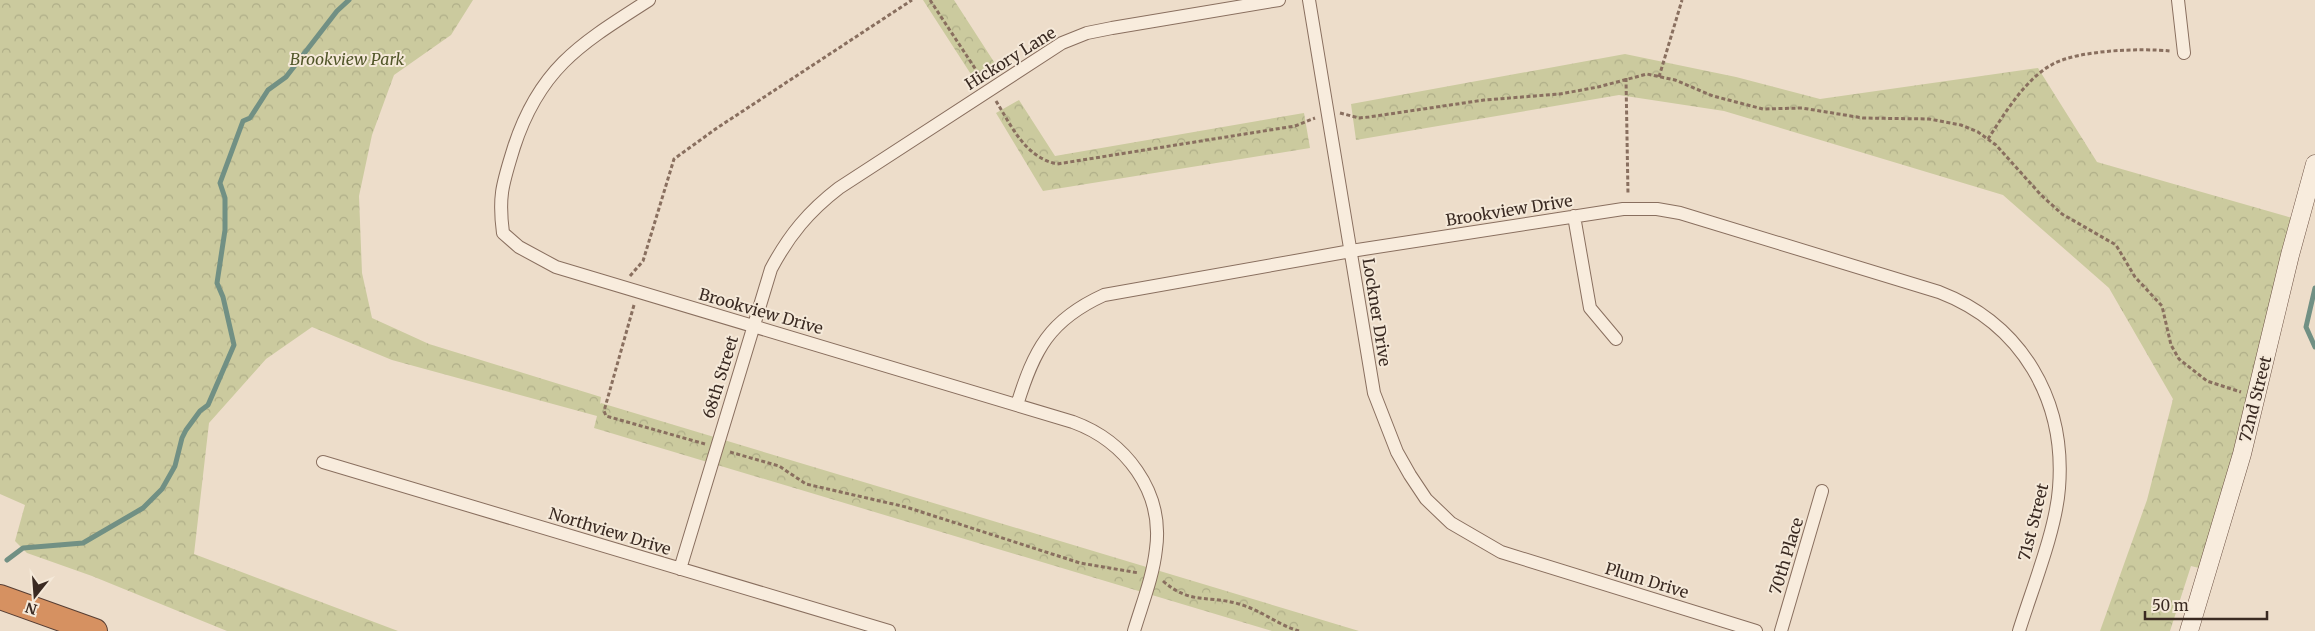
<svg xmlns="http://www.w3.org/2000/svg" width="2315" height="631" font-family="Merriweather,serif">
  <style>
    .forest { fill: url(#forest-crowns) }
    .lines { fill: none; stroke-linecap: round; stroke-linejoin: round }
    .stream { stroke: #719084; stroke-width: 5 }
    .street-casing { stroke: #896f5f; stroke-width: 14 }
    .secondary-casing { stroke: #6b5042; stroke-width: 19 }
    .highway-casing { stroke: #573e33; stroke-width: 26 }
    .path { stroke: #896f5f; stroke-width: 3; stroke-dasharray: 4 2.5; stroke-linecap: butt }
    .street { stroke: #f8ecdd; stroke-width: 12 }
    .secondary { stroke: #f8ecdd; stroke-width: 18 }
    .highway { stroke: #d69161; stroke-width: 24 }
    .labels { text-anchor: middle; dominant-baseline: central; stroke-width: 4; stroke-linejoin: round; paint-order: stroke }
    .street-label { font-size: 16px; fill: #3a2a22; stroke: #f5e9d9 }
    .park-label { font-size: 16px; font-style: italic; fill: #515629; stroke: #f5e9d9 }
  </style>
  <defs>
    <pattern id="forest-crowns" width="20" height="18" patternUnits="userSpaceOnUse" patternTransform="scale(1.25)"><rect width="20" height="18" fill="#cbca9e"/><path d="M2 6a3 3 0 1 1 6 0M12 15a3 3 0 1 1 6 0" fill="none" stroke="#afae88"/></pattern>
  </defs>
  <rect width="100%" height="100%" fill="#edddca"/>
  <path class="forest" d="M0,0h473l-22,35 -57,40 -22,60 -13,61 3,77 10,45 57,26 172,53 -1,7 1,-1 758,228h-87l-678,-203 3,-12 -205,-56 -80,-33 -46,32 -57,64 -15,131 204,77h-171l-135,-55 -65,-23 -12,-12 10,-36 -25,-11z
    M923,0h31l42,65 -22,14z
    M1625,54l111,23 84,22 218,-31 59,94 202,58 -92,350 -16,-4 -21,65h-70l47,-131 26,-101 -64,-111 -106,-93 -279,-84 -105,-16 -263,45 -5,-36z
    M1019,100l36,56 249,-43 6,35 -267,43 -47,-78z"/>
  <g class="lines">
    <path class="stream" d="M2315,288l-9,39 9,20
      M7,560l16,-12 60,-5 60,-35 19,-19 13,-23 7,-28 4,-8 14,-19 8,-6 26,-60 -11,-48 -6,-14 8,-53v-32l-5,-15 23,-62 7,-3 18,-28 18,-13 51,-66 12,-11"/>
    <defs>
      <path id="street" d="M649,0c-67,43 -109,67 -135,147 -11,36 -16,48 -11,86l16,14 37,20 517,155c52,19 91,69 83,127 -3,28 -14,55 -22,82
        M1309,0l65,393 23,59 13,23 16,24 25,24 50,29 255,79
        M2178,0l6,53
        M1574,216l16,92 26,31
        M1017,405c17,-55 32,-85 87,-110l247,-44 272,-42h34l23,4 259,79c83,32 127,108 120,196 -3,42 -27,101 -40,143
        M323,462l566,169
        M680,569l91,-300c18,-34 38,-58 68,-81l223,-145 25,-10 25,-5 167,-28
        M1781,631l41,-140"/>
      <path id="secondary" d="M2189,631l53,-177 48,-199 25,-91"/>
      <path id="highway" d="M0,597l95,34"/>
    </defs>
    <use href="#street" class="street-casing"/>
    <use href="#secondary" class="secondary-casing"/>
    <use href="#highway" class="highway-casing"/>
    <path class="path" d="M930,0l52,79
      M1659,77l23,-77
      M1626,78l2,117
      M996,101c16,26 29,56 61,63l238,-38 20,-8
      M1340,113l19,5 10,-1 115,-17 76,-6 38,-7 49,-13 28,6 38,16 50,13 39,-1 61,10 66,1 32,6 17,7 18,13 45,50 21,19 54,31 19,32 27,29 9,39 8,14 28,22 34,11
      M1988,139c17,-26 37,-60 65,-75 26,-14 88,-16 117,-13
      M630,276l13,-15 31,-102 43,-31 195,-128
      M634,305l-30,106 2,5 99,28
      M730,452l49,14 27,18 100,23 174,56 59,10
      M1163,581c27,24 46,14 76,23 22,6 39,21 60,27"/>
    <use href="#street" class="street"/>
    <use href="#secondary" class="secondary"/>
    <use href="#highway" class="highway"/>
  </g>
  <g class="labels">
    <g class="street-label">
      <text transform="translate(1010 58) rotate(-32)">Hickory Lane</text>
      <text transform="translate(1509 210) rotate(-9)">Brookview Drive</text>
      <text transform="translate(761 311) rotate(16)">Brookview Drive</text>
      <text transform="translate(1377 312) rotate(81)">Lockner Drive</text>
      <text transform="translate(720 377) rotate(-73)">68th Street</text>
      <text transform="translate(2255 399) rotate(-76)">72nd Street</text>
      <text transform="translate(2033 522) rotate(-76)">71st Street</text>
      <text transform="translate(610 531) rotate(17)">Northview Drive</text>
      <text transform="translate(1786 556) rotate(-73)">70th Place</text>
      <text transform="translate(1647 580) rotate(17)">Plum Drive</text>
    </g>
    <g class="park-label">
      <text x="347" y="59">Brookview Park</text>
    </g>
  </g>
  <g transform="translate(35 596) rotate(197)" stroke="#f5e9d9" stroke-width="4" paint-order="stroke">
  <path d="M0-4L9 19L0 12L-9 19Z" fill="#3a2a22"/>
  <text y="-8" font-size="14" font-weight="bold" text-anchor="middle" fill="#3a2a22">N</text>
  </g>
  <path d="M2145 611v8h122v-8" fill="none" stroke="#3a2a22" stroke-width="2.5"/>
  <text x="2152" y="611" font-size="15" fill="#3a2a22" stroke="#f5e9d9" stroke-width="4" paint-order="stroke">50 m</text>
</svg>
